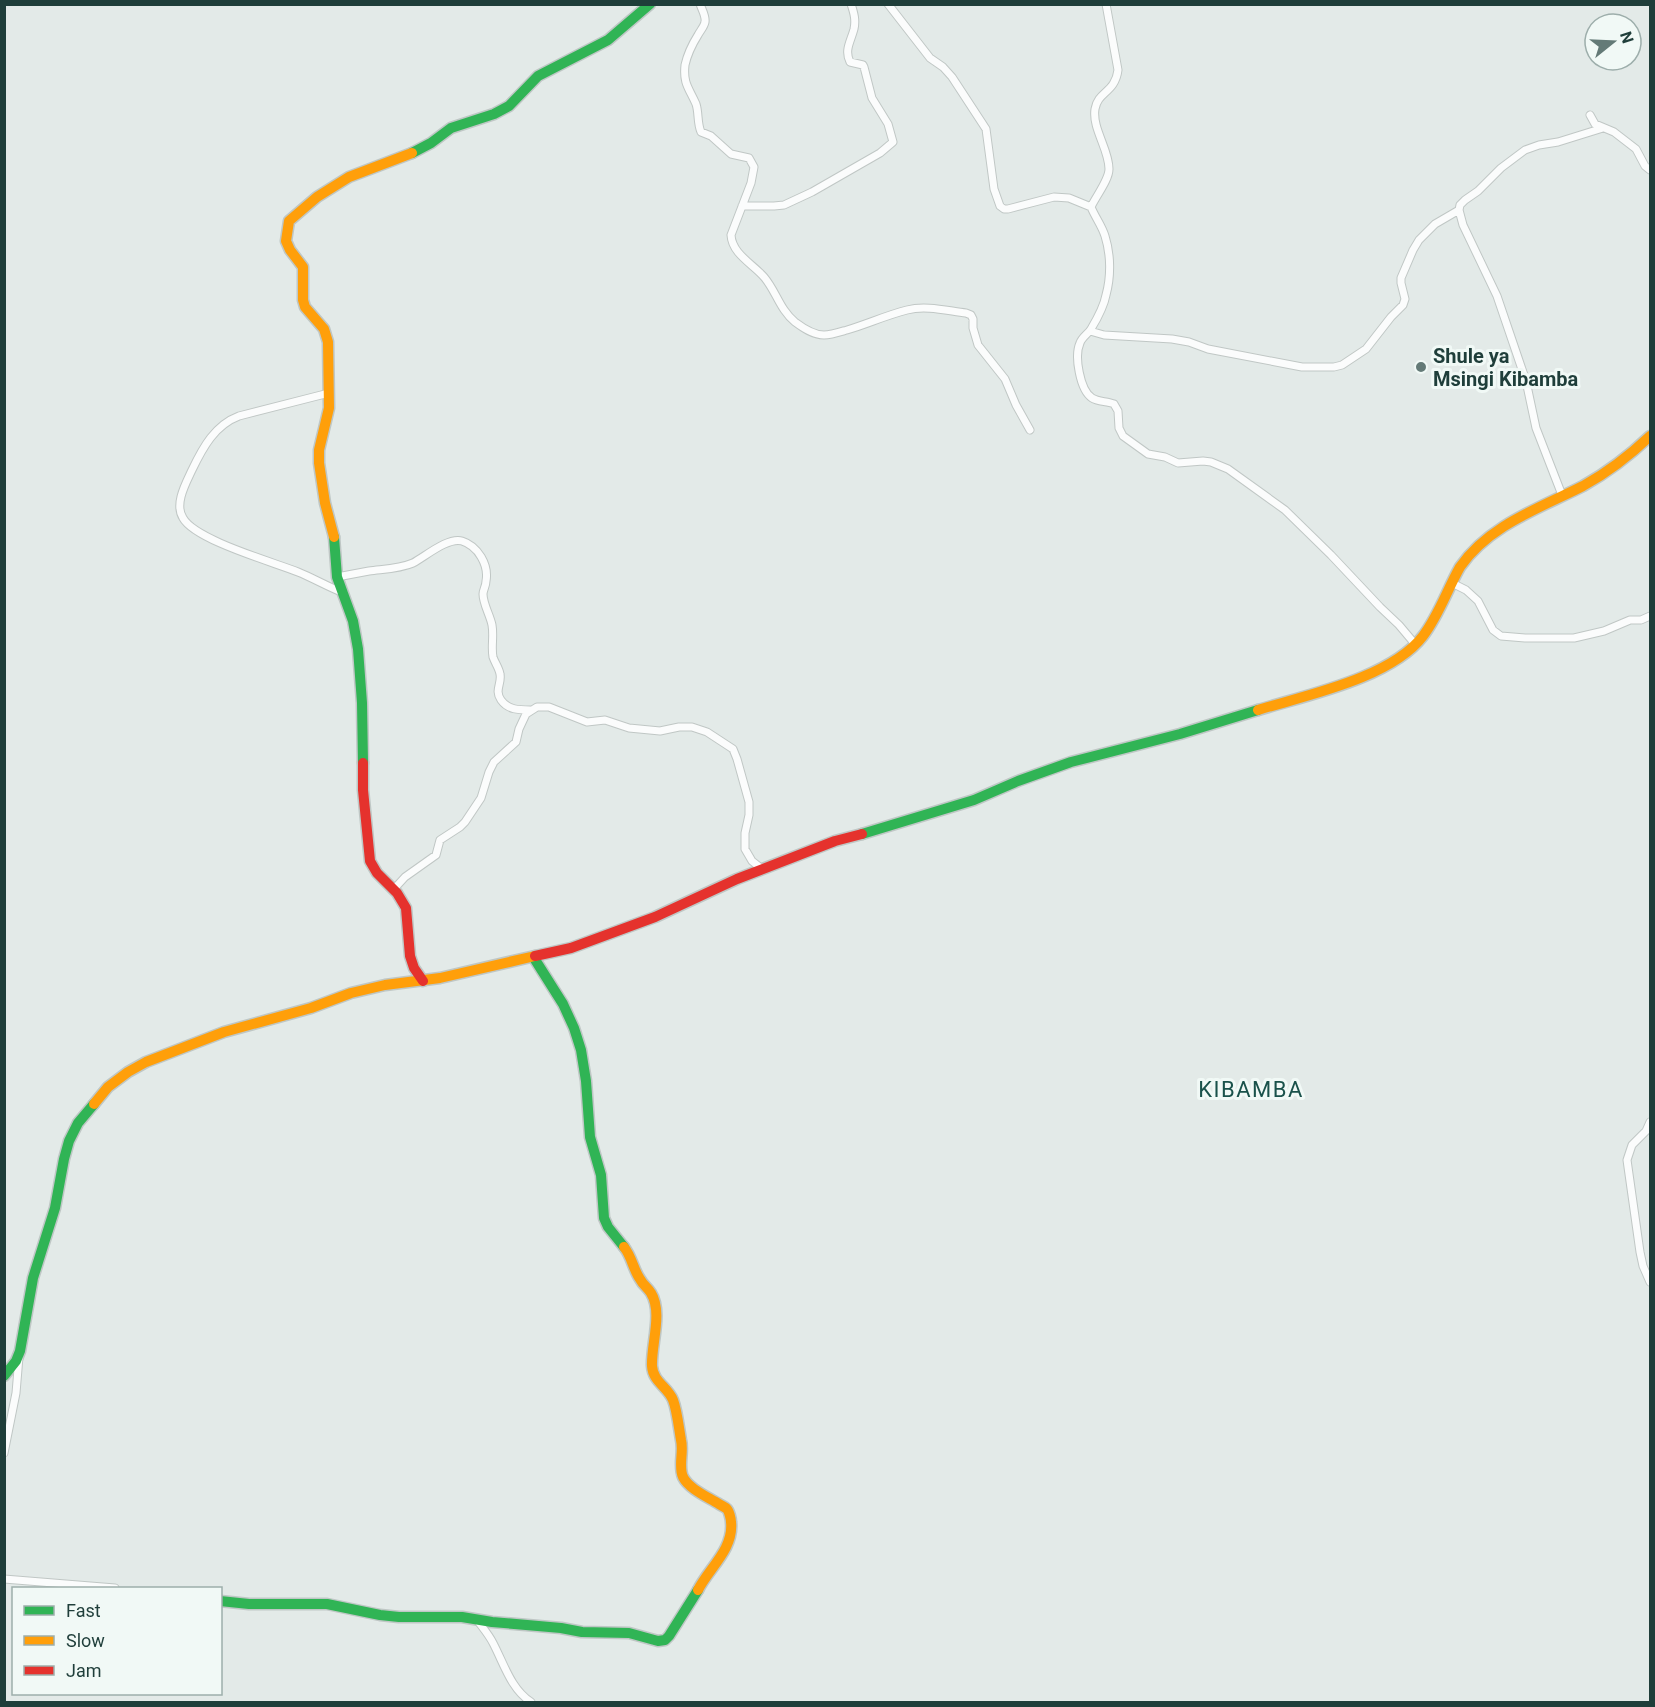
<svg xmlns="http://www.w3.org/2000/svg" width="1655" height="1707" font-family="Roboto,sans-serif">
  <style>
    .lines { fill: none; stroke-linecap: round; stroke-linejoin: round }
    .street-casing { stroke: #c0c7c5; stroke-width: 9 }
    .fast-casing { stroke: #bfc7c5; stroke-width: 13 }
    .slow-casing { stroke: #bfc7c5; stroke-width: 13 }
    .jam-casing { stroke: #bfc7c5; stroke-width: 13 }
    .street { stroke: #fbfcfc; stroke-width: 7 }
    .fast { stroke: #30b455; stroke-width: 10 }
    .slow { stroke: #ff9f0a; stroke-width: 10 }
    .jam { stroke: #e5322d; stroke-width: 10 }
    .poi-dot { fill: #647a77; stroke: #f1f9f6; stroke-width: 2 }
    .labels { text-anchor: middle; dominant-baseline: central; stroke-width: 6; stroke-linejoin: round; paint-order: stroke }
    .poi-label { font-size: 20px; font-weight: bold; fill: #1f3e3a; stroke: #f1f9f6; text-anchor: start }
    .quarter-label { font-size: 22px; letter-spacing: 1.5px; fill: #1a524b; stroke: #f1f9f6 }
  </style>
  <rect width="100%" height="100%" fill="#e3eae8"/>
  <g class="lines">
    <defs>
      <path id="street" d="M700,4c2,6 6,12 5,18 -1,5 -5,9 -7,13 -5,8 -11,21 -13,30 -2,19 4,23 11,39 3,9 1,19 5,28l10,4 20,18 18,4 5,9 -3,16 -20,52c1,19 22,29 33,42 12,14 16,33 31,45 8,6 18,13 29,13 7,0 16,-3 23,-5 20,-6 40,-15 60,-20 19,-5 41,1 59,3l5,2 2,4v9l5,17 27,34 11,26 14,25
        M888,4l42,54 13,9 9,10 34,52 8,60 6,17 4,3h4l46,-12 15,1 22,9
        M1106,4l12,66c-3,23 -20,21 -23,39 -3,20 14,40 14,60 0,11 -13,27 -18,38 4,10 11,19 14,29 6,19 6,41 1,59 -2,11 -9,24 -15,34 -3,5 -9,8 -11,14 -6,13 0,47 12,55 6,4 15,3 22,6l4,7 1,17 4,8 25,18 17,3 13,6 25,-2 8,1 17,7 57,41 46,45 49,52 19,18 16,19
        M1590,115l5,9 19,8 22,17 9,17 5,4
        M742,206h32l10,-1 28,-13 68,-39 13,-11 -5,-18 -16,-26 -8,-31 -1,-2 -13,-3c-6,-12 1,-21 4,-33 2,-9 0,-16 -3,-25
        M1090,331l14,4 68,4 17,3 19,7 94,18h32l8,-2 24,-16 25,-32 12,-12 2,-6 -4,-16v-5l12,-28 6,-10 16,-16 24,-14
        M329,393l-90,23c-24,9 -36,31 -47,54 -6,13 -18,34 -9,48 12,22 90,44 115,54 15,6 30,15 46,21
        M1562,495l-26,-67 -10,-47 -29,-85 -34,-71 -4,-15 1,-5 5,-5 13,-9 23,-23 24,-18 14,-5 19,-3 45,-14
        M337,577c11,-2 21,-4 32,-6 15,-2 30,-2 44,-8 13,-7 35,-26 49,-22 16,5 27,24 24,40 0,5 -3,9 -3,13 0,10 7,21 9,31 2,11 -1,22 1,32 2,6 6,11 7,17 2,10 -6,16 1,26 7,10 18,10 29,10
        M1452,583l14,7 12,11 15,29 8,6 24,2h49l30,-7 26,-11h11l9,-4
        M394,889l11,-12 31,-22 4,-15 20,-13 5,-5 16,-24 8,-26 5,-10 22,-20 3,-13 7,-15 11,-7h12l38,15 18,-2 24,8 31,3 19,-4h13l15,5 26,17 4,10 12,43v13l-4,18v16l7,12 10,8
        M1650,1122l-4,9 -14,14 -5,15 13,92 3,14 7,16
        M4,1453l12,-60 3,-36
        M4,1579l111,9
        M477,1620c6,8 12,15 16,23 11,21 18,46 38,59"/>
      <path id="fast" d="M412,153l19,-10 20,-15 43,-14 15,-8 29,-30 70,-36 42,-36
        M334,537l3,40 16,44 5,28 4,54 1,60
        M862,834l112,-34 44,-19 53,-19 109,-28 78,-24
        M534,958l29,46 11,24 7,22 5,31 4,56 11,38 3,43 4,9 16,20
        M4,1376l12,-15 4,-10 13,-73 22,-70 9,-49 5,-18 9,-18 16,-19
        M220,1601l29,3h78l53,11 19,2h63l30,5 69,6 21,4 47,1 29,8 7,-1 4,-4 29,-46"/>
      <path id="slow" d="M334,537l-9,-34 -6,-40v-13l10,-42 -1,-66 -4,-13 -19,-22 -2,-7v-33l-13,-17 -4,-9 3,-20 28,-24 32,-20 63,-24
        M1258,710c49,-15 133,-32 165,-74 16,-21 24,-46 37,-69 29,-42 80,-59 123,-81 25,-14 47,-31 67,-50
        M94,1104l14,-17 20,-15 18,-10 78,-30 87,-24 40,-15 34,-8 55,-7 95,-22
        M624,1247c8,10 9,22 16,32 3,6 8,9 11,14 12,19 0,52 1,73 1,16 16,21 21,34 4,10 6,29 8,40 3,12 -3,26 2,37 6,12 25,20 36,27 3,2 6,3 8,5 2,2 4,10 4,13 3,27 -22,46 -33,68"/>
      <path id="jam" d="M363,763v27l7,71 7,12 20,20 9,15 4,48 4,12 9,13
        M535,956l36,-8 84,-31 82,-38 98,-38 27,-7"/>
    </defs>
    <use href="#street" class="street-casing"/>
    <use href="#fast" class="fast-casing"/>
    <use href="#slow" class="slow-casing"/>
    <use href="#jam" class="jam-casing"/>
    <use href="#street" class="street"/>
    <use href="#fast" class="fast"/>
    <use href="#slow" class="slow"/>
    <use href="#jam" class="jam"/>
  </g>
  <circle class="poi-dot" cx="1421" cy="367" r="6"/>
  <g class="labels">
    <g class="poi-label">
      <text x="1433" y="356">Shule ya<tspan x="1433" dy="23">Msingi Kibamba</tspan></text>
    </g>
    <g class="quarter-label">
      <text x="1251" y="1089">KIBAMBA</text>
    </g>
  </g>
  <rect width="1655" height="1707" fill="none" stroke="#1f3e3a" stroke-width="12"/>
  <rect x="12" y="1587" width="210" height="108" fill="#f1f9f6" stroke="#9daeab" stroke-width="1.5"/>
  <rect x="24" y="1606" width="30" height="9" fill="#30b455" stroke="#9daeab" stroke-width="1.5"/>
  <text x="66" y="1617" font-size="18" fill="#1f3e3a">Fast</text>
  <rect x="24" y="1636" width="30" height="9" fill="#ff9f0a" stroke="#9daeab" stroke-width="1.5"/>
  <text x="66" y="1647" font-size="18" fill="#1f3e3a">Slow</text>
  <rect x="24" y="1666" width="30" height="9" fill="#e5322d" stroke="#9daeab" stroke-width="1.5"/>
  <text x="66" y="1677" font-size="18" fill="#1f3e3a">Jam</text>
  <g transform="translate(1613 42) rotate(72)"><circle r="28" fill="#f1f9f6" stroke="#9daeab" stroke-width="1.5"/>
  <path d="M0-4.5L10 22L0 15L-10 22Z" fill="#647a77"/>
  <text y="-9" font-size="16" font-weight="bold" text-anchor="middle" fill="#1f3e3a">N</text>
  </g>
</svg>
